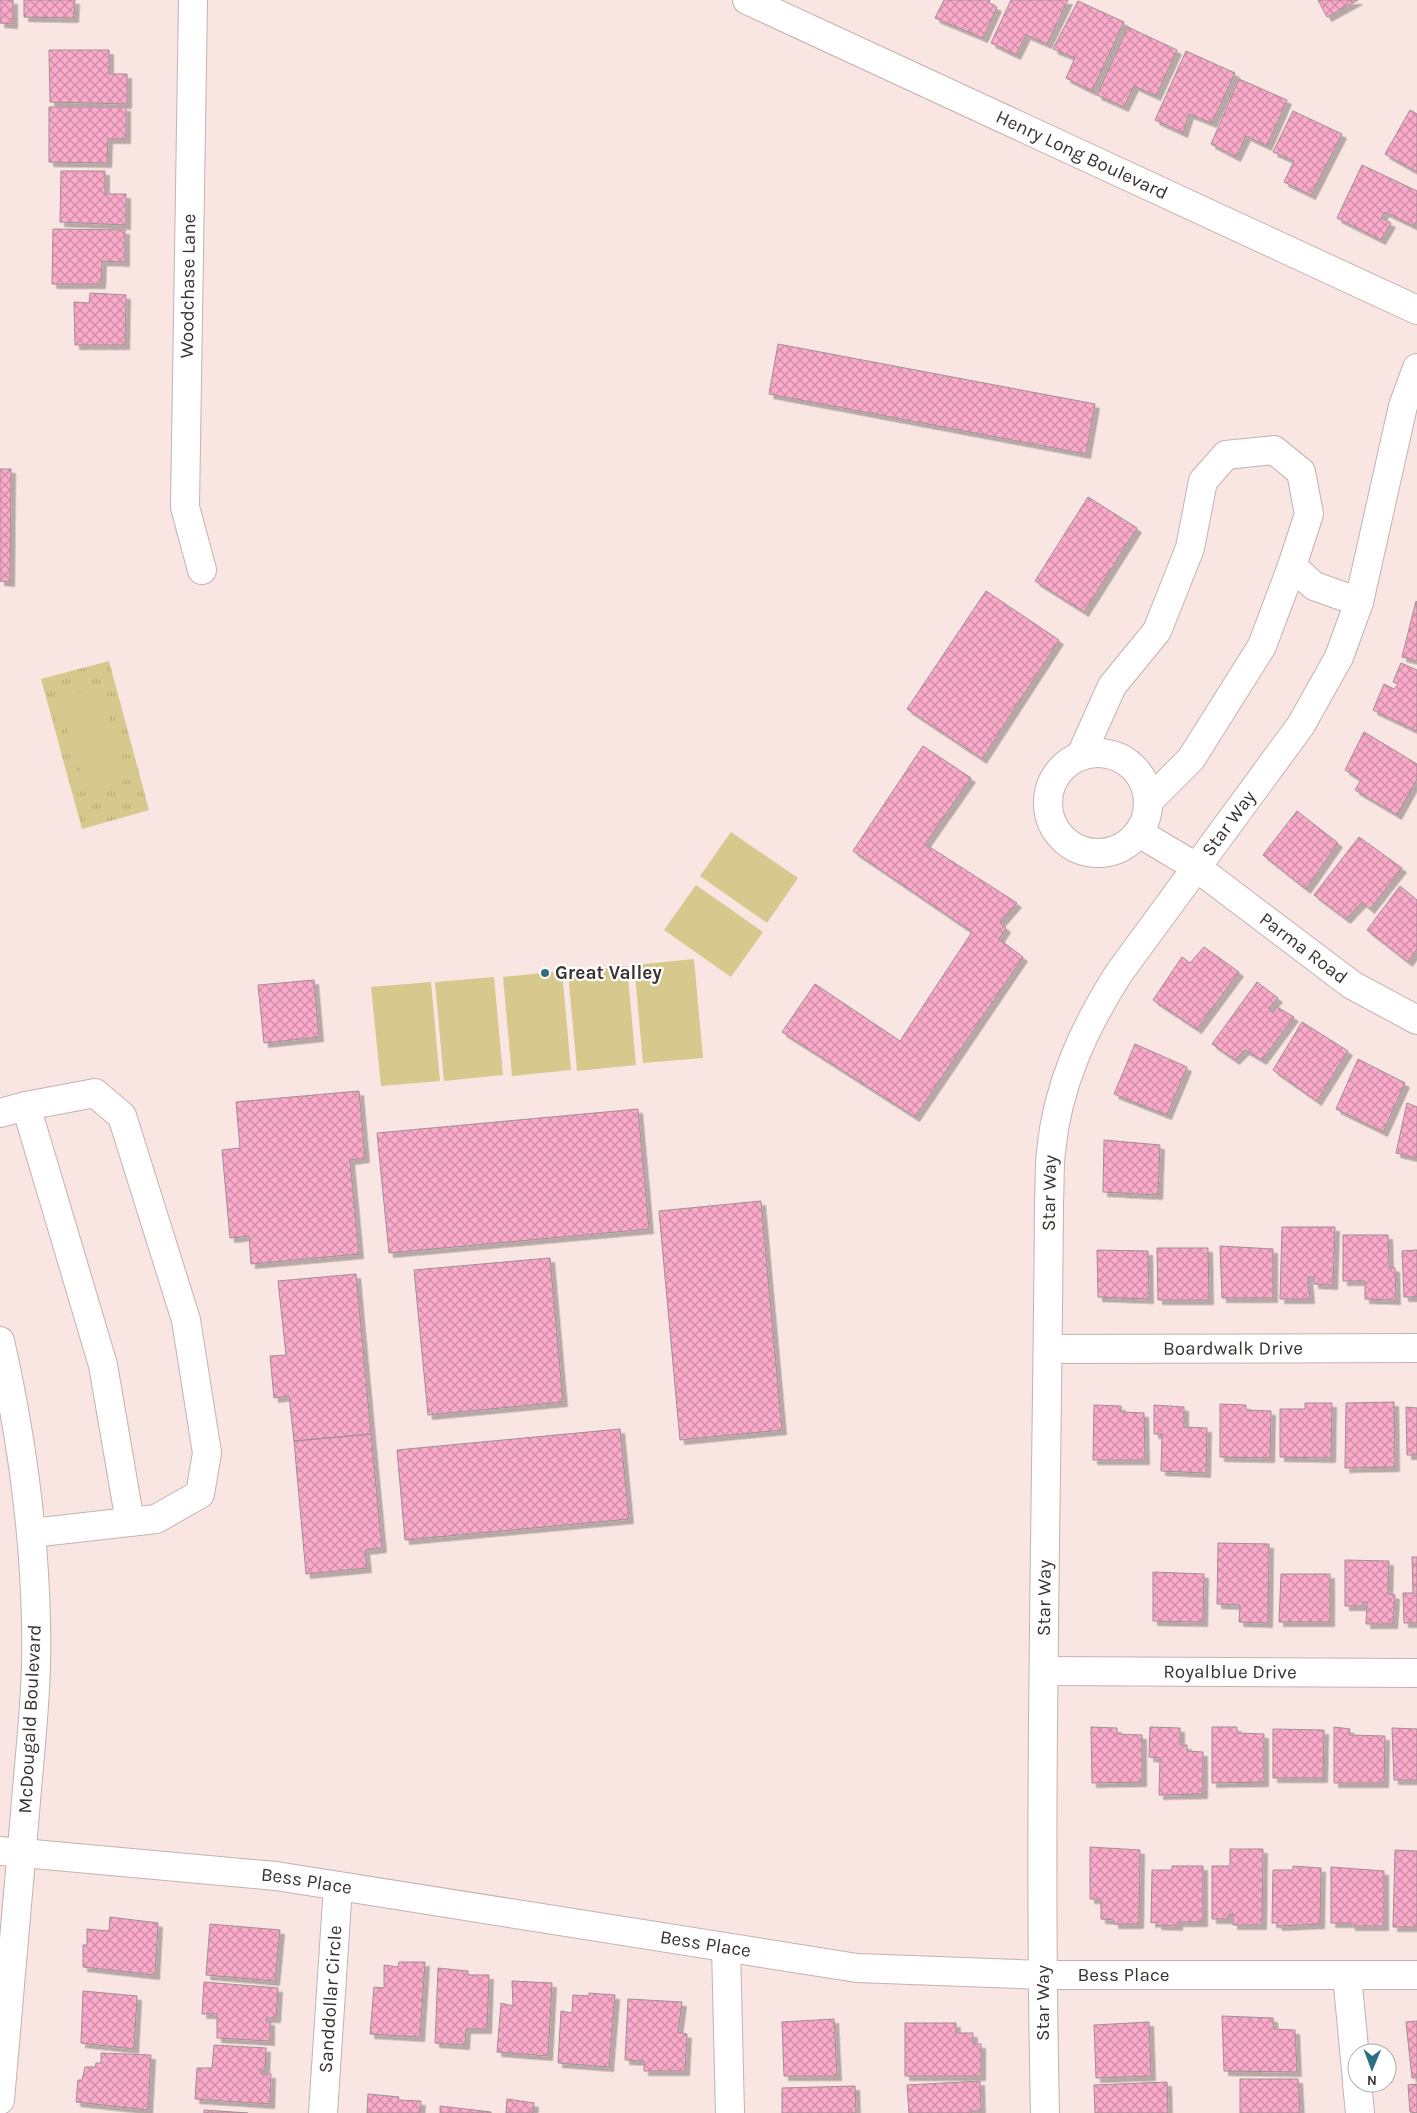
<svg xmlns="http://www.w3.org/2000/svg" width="1417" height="2113" font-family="Karla,sans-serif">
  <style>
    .grass { fill: url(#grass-tufts) }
    .pitch { fill: #d7c88e }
    .building { fill: url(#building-cross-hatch); stroke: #a18f95; filter: url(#shadow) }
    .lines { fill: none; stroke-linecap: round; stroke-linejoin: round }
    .minor-casing { stroke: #c5b2af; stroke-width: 30 }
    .minor { stroke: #fff; stroke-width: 28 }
    .poi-dot { fill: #2e6e82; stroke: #fff; stroke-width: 2 }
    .labels { text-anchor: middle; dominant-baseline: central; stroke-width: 4.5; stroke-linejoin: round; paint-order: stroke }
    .street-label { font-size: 19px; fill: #3a3331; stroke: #fff }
    .poi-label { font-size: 19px; font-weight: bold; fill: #3a3331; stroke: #fff; text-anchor: start }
  </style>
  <defs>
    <pattern id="grass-tufts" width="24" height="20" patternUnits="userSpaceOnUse" patternTransform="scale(1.25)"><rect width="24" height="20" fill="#d7c88e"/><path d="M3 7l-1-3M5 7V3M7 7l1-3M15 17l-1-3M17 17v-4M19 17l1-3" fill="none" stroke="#b9ac7b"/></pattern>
    <pattern id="building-cross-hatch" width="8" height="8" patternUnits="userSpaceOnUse" patternTransform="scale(1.25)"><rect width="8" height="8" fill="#fbaac9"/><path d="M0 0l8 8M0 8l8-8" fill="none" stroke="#cc8ba4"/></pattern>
    <filter id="shadow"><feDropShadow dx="4.5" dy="4.5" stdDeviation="0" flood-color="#0004"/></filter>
  </defs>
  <rect width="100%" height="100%" fill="#f9e5e2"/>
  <path class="grass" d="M109,661l40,149 -67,19 -41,-150z"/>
  <path class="pitch" d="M99,687l28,93 -41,13 -28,-94z
    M731,832l67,46 -31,45 -67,-47z
    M696,885l67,47 -32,45 -67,-47z
    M694,959l9,99 -60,5 -9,-98z
    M627,966l9,99 -59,6 -9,-99z
    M562,971l9,99 -59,6 -9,-99z
    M494,977l9,98 -59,6 -9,-99z
    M431,982l9,99 -59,5 -10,-99z"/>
  <path class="building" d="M0,0h13v24l-13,-1z
    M24,0h51l-1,18 -50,-1z
    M944,0h46l-1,3 8,4 -14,31 -48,-20z
    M1011,0h57l-21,44 -21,-9 -10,20 -25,-12z
    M1318,0h40l-31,17z
    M1078,1l46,21 -32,69 -26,-13 9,-20 -22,-9z
    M1128,27l49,23 -21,46 -22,-10 -10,21 -27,-12z
    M49,50h60v24h18v30l-77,-2z
    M1186,51l49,22 -23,50 -23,-9 -6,19 -28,-13z
    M1239,79l48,21 -20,46 -21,-10 -10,21 -25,-13z
    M49,107h77v32h-18l-1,24 -58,-1z
    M1410,110l7,4v58l-32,-18z
    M1293,111l49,23 -31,61 -27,-13 10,-21 -21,-9z
    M1362,165l55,26v30l-3,5 -29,-14 -4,6 10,5 -10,17 -44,-22z
    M61,171h44v23h21v31l-66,-3z
    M53,229l72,1v32l-23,-1 -1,23h-49z
    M90,293l36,2 -1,50h-50l-1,-43 15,1z
    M778,344l317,60 -9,50 -317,-60z
    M0,469h11l-1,113 -10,-1z
    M1088,497l49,31 -53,84 -49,-31z
    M986,591l73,49 -77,119 -75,-50z
    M1416,601l1,1v59l-15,-4z
    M1401,663l16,7v61l-44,-21 11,-26 10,5 4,-5 -5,-2z
    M1364,732l53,32v15l-20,36 -42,-25 6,-10 -16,-10z
    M923,746l48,32 -46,66 92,59 -17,20 6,5 -7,11 24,18 -108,160 -133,-85 33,-48 85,57 72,-109 -119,-81z
    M1297,811l41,32 -32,46 -43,-34z
    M1359,837l43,31 -32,41 -8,-7 -16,17 -32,-24z
    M1400,886l17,14v49l-9,13 -41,-32z
    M1204,947l35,25 -42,57 -44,-29 29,-43 8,6z
    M314,980l5,57 -55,6 -6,-58z
    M1257,982l21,16 -9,10 4,5 4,-6 17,10 -32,43 -17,-10 -10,10 -23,-16z
    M1302,1022l46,29 -31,50 -44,-31z
    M1135,1044l52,23 -20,48 -53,-21z
    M1358,1059l47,24 -22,49 -47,-23z
    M359,1091l6,67 -15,2 9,94 -108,10 -2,-28 -19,2 -8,-88 18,-2 -4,-46z
    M1407,1103l10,4v51l-21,-5z
    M638,1109l11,120 -260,24 -12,-120z
    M1104,1140l56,5 -2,50 -55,-3z
    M761,1201l21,229 -102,10 -21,-229z
    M1282,1227h53l-2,58 -19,-1v-7h-6l2,22h-30z
    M1343,1235h45l1,32 6,1 1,32 -31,-1v-18h-22z
    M1220,1246l53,3v49h-51z
    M1157,1248h51l1,52h-51z
    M1097,1250l51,1 1,48 -51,-2z
    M1417,1250v47h-13l-2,-46z
    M550,1258l13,144 -135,13 -14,-145z
    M356,1274l15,160 -77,7 -5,-45 -15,2 -4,-42 16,-1 -8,-74z
    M1394,1402l1,65 -50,1 1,-65z
    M1305,1403h27l-1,55 -51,-1v-48h25z
    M1220,1404l26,1v5l25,1 -1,47 -50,-1z
    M1094,1405l27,1v6l23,1 1,47h-52z
    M1154,1405l30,2v20l23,1 -1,45 -45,-2 1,-37h-8z
    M1406,1407l11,1v47h-10z
    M620,1429l9,90 -224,21 -8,-90z
    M371,1434l11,114 -17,2 2,18 -61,6 -12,-133z
    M1218,1543l51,1 -1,79 -29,-1 1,-17 -23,-1z
    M1412,1557h5v66h-13l-1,-30h10z
    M1345,1560l44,1 -1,33 7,1 -2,29h-27l1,-22h-4v4h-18z
    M1153,1572l51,2 -1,48 -50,-1z
    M1281,1574h49v48h-51z
    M1091,1727l26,1v6l25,1v47l-50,1z
    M1150,1727l30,1v17h7v6l16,1v42l-44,1 1,-37 -11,-1z
    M1212,1727h25v6l27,1v48l-52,1z
    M1334,1727l16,2 -1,6 36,1 -1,47h-50z
    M1392,1728l25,1v51h-23z
    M1273,1729l51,1 -1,48h-50z
    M1090,1847l50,3 -1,74h-25v-4l-13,-1v-20h-11z
    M1230,1849h33l-1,76h-29v-11h-4v5h-17v-53h18z
    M1395,1850l22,1v76h-24z
    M1172,1866h31v56h-25v4l-21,-1v-3l-6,1 1,-53h20z
    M1293,1866l28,2 -1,56 -42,2 -1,-3h-5l1,-53h20z
    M1331,1867l53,4v55h-33v-3h-20z
    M110,1917l48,6 -3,52 -72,-8v-22h4v-16l22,2z
    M210,1924l70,6 -5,51 -69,-6z
    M399,1962h26l-5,75 -50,-3 4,-47 10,1v-23l14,2z
    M438,1968l30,3v4h21l-2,54h-21l-1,16 -30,-2z
    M512,1981l40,2 -4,73 -51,-4 4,-49 12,3z
    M204,1982l74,6 -2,30h-10v3h4v20l-53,-3v-24h-15z
    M83,1991l54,5 -3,53 -53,-6z
    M589,1993l26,2 -6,72 -51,-4 3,-52 11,2 1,-18 16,1z
    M628,1999l54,3 -4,30 9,2 -2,37h-41v-10l-19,-1z
    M1222,2016l51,2 1,11 21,1 2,42 -73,-1z
    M834,2019l3,57h-53l-2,-54z
    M1417,2021v57h-5l-6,-56z
    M1149,2022l2,54 -55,2 -2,-53z
    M905,2023h51v10h17v11h8v32h-76z
    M214,2045l52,3 -1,22h-3l-1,4h10l-1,30 -75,-5 2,-31h15z
    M101,2053l50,2 -3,55 -72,-8 2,-22h4l3,-13h10l1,-4h5z
    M1240,2079h58l2,34h-60z
    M980,2081l1,30h-10l1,2h-63l-2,-28z
    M1167,2082l1,31h-73l-1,-28z
    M1417,2084v29l-7,-1 -2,-27z
    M855,2086l1,27h-74v-25z
    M368,2094l31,3 -1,3 23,1 -1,12h-53z
    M507,2099l27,4 -1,10h-27z
    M440,2106l51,6v1h-51z
    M204,2110l44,3h-44z"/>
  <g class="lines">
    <defs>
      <g id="minor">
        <path d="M193,0l-8,507 17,63"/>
        <path id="s1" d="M747,0l670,310"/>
        <path d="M1292,566l22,20 45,16"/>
        <circle cx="1098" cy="803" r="50"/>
        <path d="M1081,755l31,-69 45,-55 33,-83 13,-67 23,-26 48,-5 27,22 8,42 -17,52 -30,80 -71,113 -42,42"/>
        <path id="s2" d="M1139,833l57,34 156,118 65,35"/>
        <path d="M26,1106l77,259 27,157"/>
        <path d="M0,1113l26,-7 69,-13 27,23 64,204 21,133 -7,41 -44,25 -124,14"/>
        <path d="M0,1341c21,93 34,185 36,281 2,64 -6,127 -11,191 -8,96 -17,191 -25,287"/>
        <path id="s3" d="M1048,1349l369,-1"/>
        <path id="s4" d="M1044,1671l373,2"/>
        <path id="s5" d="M0,1851l276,25 581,92 186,7h374"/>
        <path d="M726,1948l4,165"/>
        <path d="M1347,1975l10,105"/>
        <path d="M1357,2083l3,30"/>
        <path id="s6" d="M323,2113l15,-227"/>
        <path id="s7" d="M1045,2113c-7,-304 2,-608 4,-911 1,-17 0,-34 2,-50 6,-66 33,-124 68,-179l182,-248 38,-68 20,-55 44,-196 14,-38"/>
      </g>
    </defs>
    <use href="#minor" class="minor-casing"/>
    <use href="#minor" class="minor"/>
  </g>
  <circle class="poi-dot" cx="545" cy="973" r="5"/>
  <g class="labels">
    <g class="street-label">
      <text stroke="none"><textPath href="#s1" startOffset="369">Henry Long Boulevard</textPath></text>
      <text transform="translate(188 286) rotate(-89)">Woodchase Lane</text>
      <text stroke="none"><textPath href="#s7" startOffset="1340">Star Way</textPath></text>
      <text stroke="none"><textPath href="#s2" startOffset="201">Parma Road</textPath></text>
      <text stroke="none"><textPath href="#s7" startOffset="920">Star Way</textPath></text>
      <text stroke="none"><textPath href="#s3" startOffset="185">Boardwalk Drive</textPath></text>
      <text stroke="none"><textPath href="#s7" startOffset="515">Star Way</textPath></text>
      <text stroke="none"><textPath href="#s4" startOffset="186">Royalblue Drive</textPath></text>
      <text transform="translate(30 1719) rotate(-87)">McDougald Boulevard</text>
      <text stroke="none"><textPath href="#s5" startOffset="308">Bess Place</textPath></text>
      <text stroke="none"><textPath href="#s5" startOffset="712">Bess Place</textPath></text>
      <text stroke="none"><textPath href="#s5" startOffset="1132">Bess Place</textPath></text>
      <text stroke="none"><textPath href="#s6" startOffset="114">Sanddollar Circle</textPath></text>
      <text transform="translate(1043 2003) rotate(-90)">Star Way</text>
    </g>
    <g class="poi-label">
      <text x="555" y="973">Great Valley</text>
    </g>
  </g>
  <g transform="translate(1372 2068) rotate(181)"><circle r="24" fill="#ffffff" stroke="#b0adad"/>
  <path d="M0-4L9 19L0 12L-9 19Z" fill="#2e6e82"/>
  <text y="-8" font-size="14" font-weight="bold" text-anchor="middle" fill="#3a3331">N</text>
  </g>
</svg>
